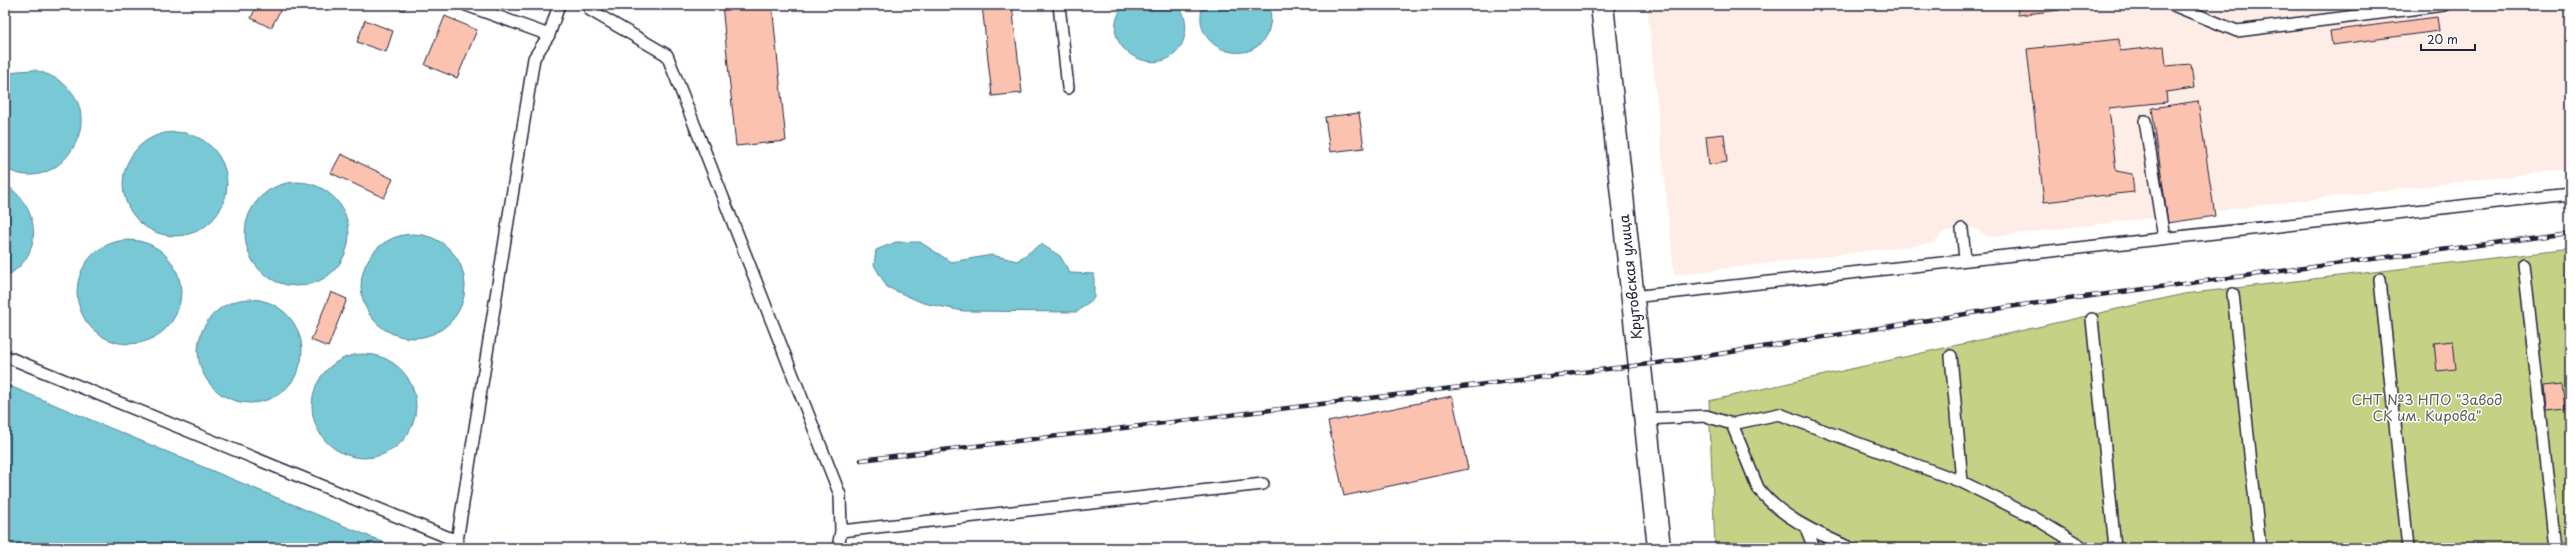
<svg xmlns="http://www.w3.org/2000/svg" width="2575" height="553" font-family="'Playpen Sans',sans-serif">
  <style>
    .built { fill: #feede7 }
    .green { fill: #c5d185; stroke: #747a60 }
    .water { fill: #79c8d6; stroke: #568698 }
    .building { fill: #fbc2b0; stroke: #22223b }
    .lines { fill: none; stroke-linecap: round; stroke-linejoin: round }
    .service-casing { stroke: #22223b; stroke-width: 14 }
    .tertiary-casing { stroke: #22223b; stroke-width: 25 }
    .service { stroke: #fff; stroke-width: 11 }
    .tertiary { stroke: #fff; stroke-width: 22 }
    .rail-casing { stroke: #22223b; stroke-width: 4.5 }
    .rail { stroke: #fff; stroke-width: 3; stroke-dasharray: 9; stroke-linecap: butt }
    .labels { text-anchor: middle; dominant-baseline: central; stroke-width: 3; stroke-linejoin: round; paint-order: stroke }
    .street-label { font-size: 14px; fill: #22223b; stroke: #fff }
    .park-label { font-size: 14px; fill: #5b5f55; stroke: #fff }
  </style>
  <rect width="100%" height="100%" fill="#fff"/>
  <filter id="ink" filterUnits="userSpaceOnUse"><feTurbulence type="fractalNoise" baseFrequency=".025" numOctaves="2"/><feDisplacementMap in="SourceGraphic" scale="8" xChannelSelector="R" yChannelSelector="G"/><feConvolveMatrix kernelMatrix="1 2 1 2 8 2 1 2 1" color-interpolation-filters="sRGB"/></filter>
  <g filter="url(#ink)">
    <path class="built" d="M1647,5h923v164l-581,68 -15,-9 -29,3 -12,12 -259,32z"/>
    <path class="green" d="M2570,249v299h-855l-6,-147 475,-107z"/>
    <path class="water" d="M1124,5h54c7,8 9,19 7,29 -10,55 -97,19 -61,-29z
      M1203,5h65c4,8 3,16 1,24 -13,43 -81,22 -66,-24z
      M34,70c92,23 31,134 -29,98v-92l12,-5z
      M123 184a52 52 0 1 1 104 0a52 52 0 1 1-104 0Z
      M245 234a52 52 0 1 1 104 0a52 52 0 1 1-104 0Z
      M5,184c35,23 41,71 0,93z
      M361 286a52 52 0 1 1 104 0a52 52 0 1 1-104 0Z
      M77 292a52 52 0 1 1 104 0a52 52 0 1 1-104 0Z
      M896,242h24l31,20 41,-7 25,6 24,-17 19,12 10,17 24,1v24l-17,14 -114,-1 -40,-8 -36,-16 -13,-22 2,-15z
      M198 351a52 52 0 1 1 104 0a52 52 0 1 1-104 0Z
      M312 406a52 52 0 1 1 104 0a52 52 0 1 1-104 0Z
      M5,384l392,164h-392z"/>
    <path class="building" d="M257,5h20l5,2 -11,21 -20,-10z
      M392,5h14l-2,5z
      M617,5h50l-49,5z
      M722,5h50l14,136 -50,5z
      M982,5h30l10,88 -30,3z
      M2017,5h43v5l-42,5z
      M445,16l32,14 -20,48 -32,-13z
      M2437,17l2,14 -107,14 -2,-14z
      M365,20l28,11 -7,21 -29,-10z
      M2119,39l1,12 44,-5 2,20 25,-2 3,24 -28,4 1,10 -58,6 7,63 16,3 2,18 -90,10 -17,-153z
      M2198,101l17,115 -47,7 -16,-115z
      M1359,113l5,35 -34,4 -5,-35z
      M1724,134l3,28 -18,3 -3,-29z
      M341,154l52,25 -9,19 -53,-25z
      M331,292l16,7 -19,48 -17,-7z
      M2453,341l3,28 -19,2 -3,-28z
      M2562,383l3,27 -18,2 -2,-27z
      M1452,396l16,73 -124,27 -16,-74z"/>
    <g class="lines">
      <defs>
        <path id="service" d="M466,5l83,30
          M590,5v5l77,45 173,440 1,36 -3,17
          M1059,5l9,83
          M2173,5l64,26 207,-26
          M2145,121l19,117
          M1962,229l3,30
          M2524,264l31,284
          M2380,280l28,268
          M2233,294l27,254
          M1632,297l938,-103
          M2092,319l23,229
          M5,356l452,185 77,-483 15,-23 10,-30
          M1951,356l11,126
          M1645,419l61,-3 26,8 47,-10 183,68 71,35 51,31
          M1732,424l26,64c22,29 59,45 92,60
          M1806,528l8,20
          M841,531l422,-47"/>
        <path id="tertiary" d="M1602,5l57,543"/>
      </defs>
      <use href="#service" class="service-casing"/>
      <use href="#tertiary" class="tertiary-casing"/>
      <use href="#service" class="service"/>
      <use href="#tertiary" class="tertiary"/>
      <defs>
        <path id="rail" d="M861,460l821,-100 333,-54 555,-73"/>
      </defs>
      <use href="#rail" class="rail-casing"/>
      <use href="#rail" class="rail"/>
    </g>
  </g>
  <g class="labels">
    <g class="street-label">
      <text transform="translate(1630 277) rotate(-96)">Крутовская улица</text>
    </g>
    <g class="park-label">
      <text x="2427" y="399">СНТ №3 НПО "Завод<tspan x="2427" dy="16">СК им. Кирова"</tspan></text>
    </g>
  </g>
  <rect width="2575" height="553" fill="none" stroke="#fff" stroke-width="20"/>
  <rect x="10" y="10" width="2555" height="533" fill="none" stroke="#22223b" stroke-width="1.5" filter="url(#ink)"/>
  <path d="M2421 44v6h54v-6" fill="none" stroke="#22223b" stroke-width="2"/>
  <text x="2427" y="44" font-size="12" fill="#22223b" stroke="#ffffff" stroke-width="3" paint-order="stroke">20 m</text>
</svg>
